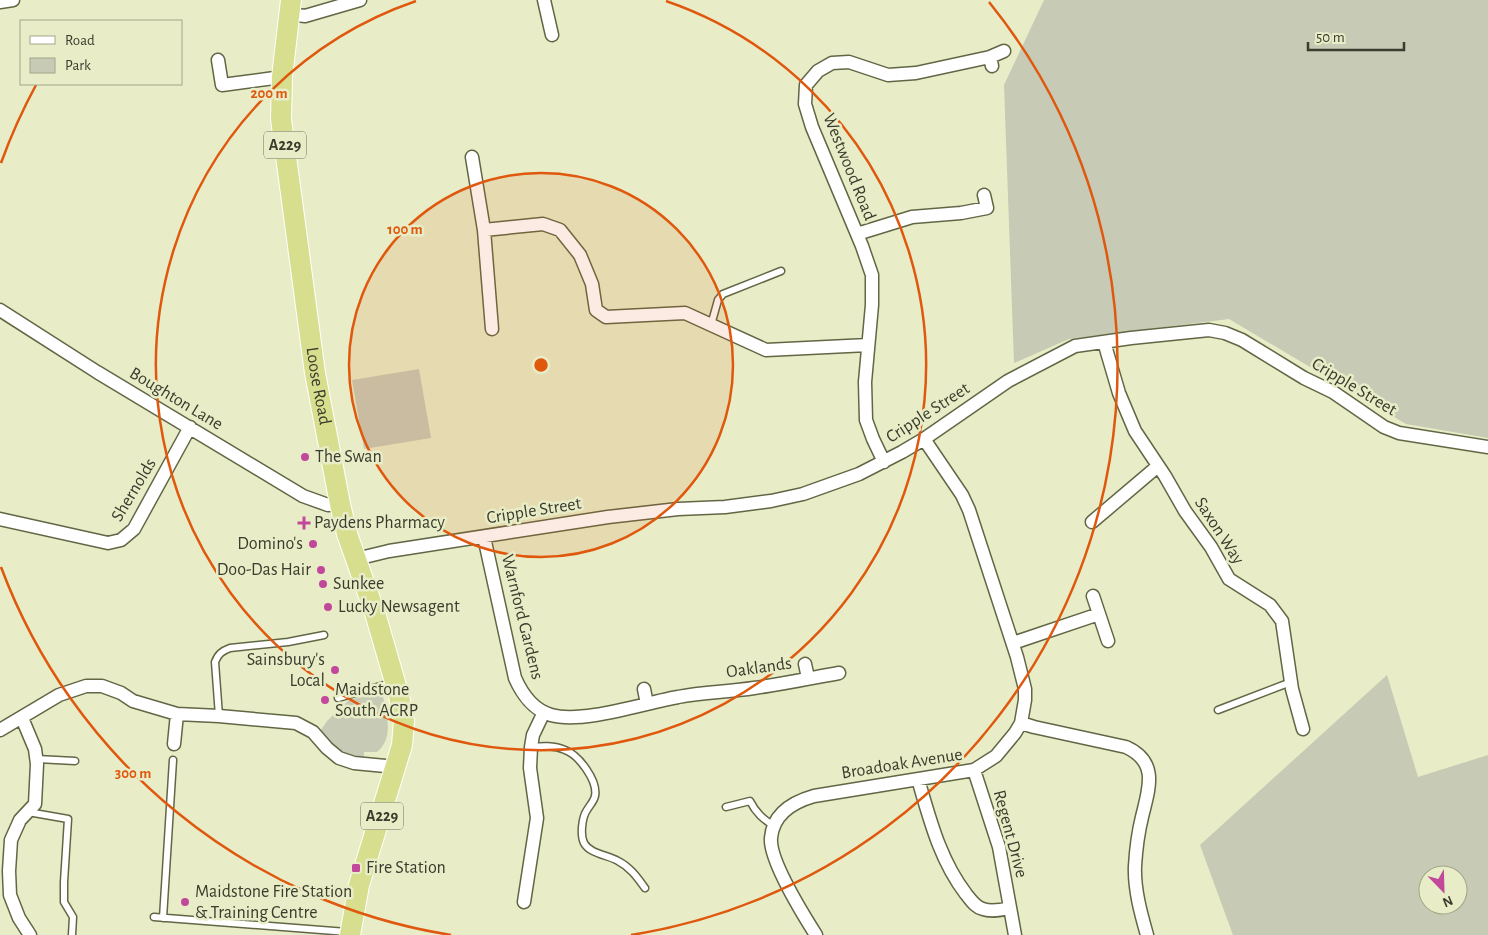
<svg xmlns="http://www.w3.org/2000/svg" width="1488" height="935" font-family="'Alegreya Sans',sans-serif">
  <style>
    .green { fill: #c7cab4; fill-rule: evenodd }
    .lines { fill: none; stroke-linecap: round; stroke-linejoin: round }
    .service-casing { stroke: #626645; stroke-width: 9 }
    .minor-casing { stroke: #626645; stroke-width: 15 }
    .trunk-casing { stroke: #fff; stroke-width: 22 }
    .service { stroke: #fff; stroke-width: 6 }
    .minor { stroke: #fff; stroke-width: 12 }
    .trunk { stroke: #d7df8f; stroke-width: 20 }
    .ring { fill: none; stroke: #df580e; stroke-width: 2.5 }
    .poi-dot { fill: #c1489b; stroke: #e8edc7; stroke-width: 2 }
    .labels { text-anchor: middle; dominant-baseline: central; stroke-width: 5; stroke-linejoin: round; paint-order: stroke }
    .shield { fill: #e8edc7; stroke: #6e715b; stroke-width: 1 }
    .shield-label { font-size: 16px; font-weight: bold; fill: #3a3c2d }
    .street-label { font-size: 18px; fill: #3a3c2d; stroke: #e8edc7 }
    .poi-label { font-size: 18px; fill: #3a3c2d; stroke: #e8edc7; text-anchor: start }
    .centre { fill: #df580e; stroke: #e8edc7; stroke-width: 2.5 }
    .ring-label { font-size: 15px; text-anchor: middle; font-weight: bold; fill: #df580e; stroke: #e8edc7; stroke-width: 5; stroke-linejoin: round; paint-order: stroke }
  </style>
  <rect width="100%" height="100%" fill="#e8edc7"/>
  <path class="green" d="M1044,0h444v438l-82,-14 -177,-105 -160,20 -55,24 -10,-278z
    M419,369l12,69 -67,11 -12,-69z
    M1387,675l31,102 70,-22v180h-255l-33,-90zM1428,875h30v30h-30z
    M382,692c4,19 13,46 -5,60h-13v5c-21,-4 -36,-5 -43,-27l6,-9 22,-21z"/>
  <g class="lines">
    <defs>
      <path id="service" d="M711,325l7,-25 5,-6 58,-23
        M338,698l53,-15
        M1218,710l73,-28
        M219,716l-4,-54c3,-8 7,-11 15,-14l58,-6 36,-7
        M531,747c11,-1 23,-2 34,3 14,5 33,31 30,46 -1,5 -5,9 -8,14 -5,7 -7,25 -3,33 6,11 24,12 34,18 12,6 19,16 27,27
        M37,759l38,2
        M726,807l24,-6c6,12 13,18 24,25
        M28,812l40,7 -4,63v20l9,15 -1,18
        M154,917l193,15
        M163,918l10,-158"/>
      <path id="minor" d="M544,0l8,35
        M0,2l13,-2
        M289,14l16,2 55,-16
        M990,57l14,-6
        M218,60l4,25 60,-8
        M472,157l12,73 8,99
        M484,230l59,-6 17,6 20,25 12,29 4,26 10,7 79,-4 81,37 102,-5
        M857,234l55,-17 49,-4 26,-5 -3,-13
        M0,310l97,62 206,124 25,9 12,-1
        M1104,342l15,51 16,38 30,45 20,35 26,36 18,32 41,26 12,16 10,68 11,40
        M884,462l-11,-23 -7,-19 -1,-38 7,-77v-30l-10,-29 -50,-119 -7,-23 1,-19 12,-14 14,-8 17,-1 39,13 28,-2 74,-16 2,9
        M0,519l108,24 13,-3 13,-11 56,-102
        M1092,522l66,-56
        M484,537l31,141c7,16 19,32 36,37 32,9 93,-12 127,-18 25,-5 50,-5 76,-9 28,-4 57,-10 85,-15
        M356,559l33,-8 219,-34 70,-8 47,-2 46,-6 32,-7 56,-20 43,-22 22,-13 84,-58 67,-35 56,-8 78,-8 16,3 17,7 62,38 29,14 51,35 15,6 89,14
        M1093,596l6,18
        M1013,643l86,-29 9,27
        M805,664l3,14
        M644,689l3,15
        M22,718l13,31 2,15 -2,40 -15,16 -9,20 -2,31 1,24 9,23 11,17
        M1021,723l13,4 92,20c33,15 23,41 16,70 -4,16 -6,33 -7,49 -1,23 6,48 12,69
        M0,730l59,-35 27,-9h16l19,7 12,8 44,13 42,2 77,7 17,9 14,16 12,10 15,5 42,4
        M174,744l3,-30
        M974,770l25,77 16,88
        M918,779c12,41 22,81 48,115 5,6 9,13 17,15 8,3 18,1 27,-1
        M524,902l13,-84 -7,-50 1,-21 2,-12 11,-23
        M816,935c-12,-19 -47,-75 -45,-97 2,-24 22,-36 43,-42l160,-26 22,-14 19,-23 6,-10 4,-23v-11l-8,-32 -48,-147 -7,-15 -38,-56"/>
      <g id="trunk">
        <path id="s1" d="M291,0l-9,77 -1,42 34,254 25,131 7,30 28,79 24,83 5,25 -2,24 -43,140 -9,50"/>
      </g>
    </defs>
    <use href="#service" class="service-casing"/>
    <use href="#minor" class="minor-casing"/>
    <use href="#trunk" class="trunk-casing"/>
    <use href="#service" class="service"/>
    <use href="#minor" class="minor"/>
    <use href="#trunk" class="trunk"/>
  </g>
  <circle cx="541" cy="365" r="192" fill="#df580e" fill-opacity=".12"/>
  <g class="ring">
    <circle cx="541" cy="365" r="192"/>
    <path d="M666 1A385 385 0 1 1 416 1"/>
    <path d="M451 935A577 577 0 0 1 1 567M1 163A577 577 0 0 1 36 85M989 2A577 577 0 0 1 631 935"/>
  </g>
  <g class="poi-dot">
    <circle cx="305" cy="457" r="5"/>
    <path d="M301.5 515.5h5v5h5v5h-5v5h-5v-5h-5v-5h5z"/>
    <circle cx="313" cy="544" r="5"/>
    <circle cx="321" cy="570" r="5"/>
    <circle cx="323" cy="584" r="5"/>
    <circle cx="328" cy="607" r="5"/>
    <circle cx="335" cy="670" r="5"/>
    <circle cx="325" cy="700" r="5"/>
    <rect x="351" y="863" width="10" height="10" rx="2.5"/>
    <circle cx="185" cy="902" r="5"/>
  </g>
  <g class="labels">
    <g class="shield">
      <rect x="264" y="131.5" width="42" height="27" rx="4"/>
      <rect x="361" y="802.5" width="42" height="27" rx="4"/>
    </g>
    <g class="shield-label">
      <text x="285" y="145">A229</text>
      <text x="382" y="816">A229</text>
    </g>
    <g class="street-label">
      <text transform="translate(849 167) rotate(68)">Westwood Road</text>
      <text stroke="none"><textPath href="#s1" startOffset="389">Loose Road</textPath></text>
      <text transform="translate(1354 387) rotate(31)">Cripple Street</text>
      <text transform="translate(176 399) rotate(31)">Boughton Lane</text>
      <text transform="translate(928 413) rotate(-33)">Cripple Street</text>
      <text transform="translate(134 490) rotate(-59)">Shernolds</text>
      <text transform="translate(534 511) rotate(-9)">Cripple Street</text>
      <text transform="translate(1219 531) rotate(57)">Saxon Way</text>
      <text transform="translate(522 617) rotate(76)">Warnford Gardens</text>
      <text transform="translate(759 668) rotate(-8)">Oaklands</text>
      <text transform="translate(902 764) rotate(-9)">Broadoak Avenue</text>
      <text transform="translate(1010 834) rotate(75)">Regent Drive</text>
    </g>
    <g class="poi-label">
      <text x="315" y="457">The Swan</text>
      <text x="314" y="523">Paydens Pharmacy</text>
      <text x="303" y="544" text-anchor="end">Domino's</text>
      <text x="311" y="570" text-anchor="end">Doo-Das Hair</text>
      <text x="333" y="584">Sunkee</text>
      <text x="338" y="607">Lucky Newsagent</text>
      <text x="325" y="660" text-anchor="end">Sainsbury's<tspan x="325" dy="21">Local</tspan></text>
      <text x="335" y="690">Maidstone<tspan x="335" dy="21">South ACRP</tspan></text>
      <text x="366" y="868">Fire Station</text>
      <text x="195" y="892">Maidstone Fire Station<tspan x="195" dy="21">&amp; Training Centre</tspan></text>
    </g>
  </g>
  <circle cx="541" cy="365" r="8" class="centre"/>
  <g class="ring-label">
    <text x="269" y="98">200 m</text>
    <text x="405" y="234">100 m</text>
    <text x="133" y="778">300 m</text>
  </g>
  <rect x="20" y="20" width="162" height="65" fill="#e8edc7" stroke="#a2a689"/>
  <rect x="30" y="36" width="25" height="8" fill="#ffffff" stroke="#a2a689"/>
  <text x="65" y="45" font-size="15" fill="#3a3c2d">Road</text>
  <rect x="30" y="58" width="25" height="15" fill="#c7cab4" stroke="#a2a689"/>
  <text x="65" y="70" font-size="15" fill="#3a3c2d">Park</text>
  <g transform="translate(1443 890) rotate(157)"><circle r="24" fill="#e8edc7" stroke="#a2a689"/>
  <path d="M0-4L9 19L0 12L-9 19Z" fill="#c1489b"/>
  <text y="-8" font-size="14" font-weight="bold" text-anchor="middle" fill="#3a3c2d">N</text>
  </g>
  <path d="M1308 42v8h96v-8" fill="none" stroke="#3a3c2d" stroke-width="2.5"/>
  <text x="1316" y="42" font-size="15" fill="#3a3c2d" stroke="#e8edc7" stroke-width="4" paint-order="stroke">50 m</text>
</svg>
